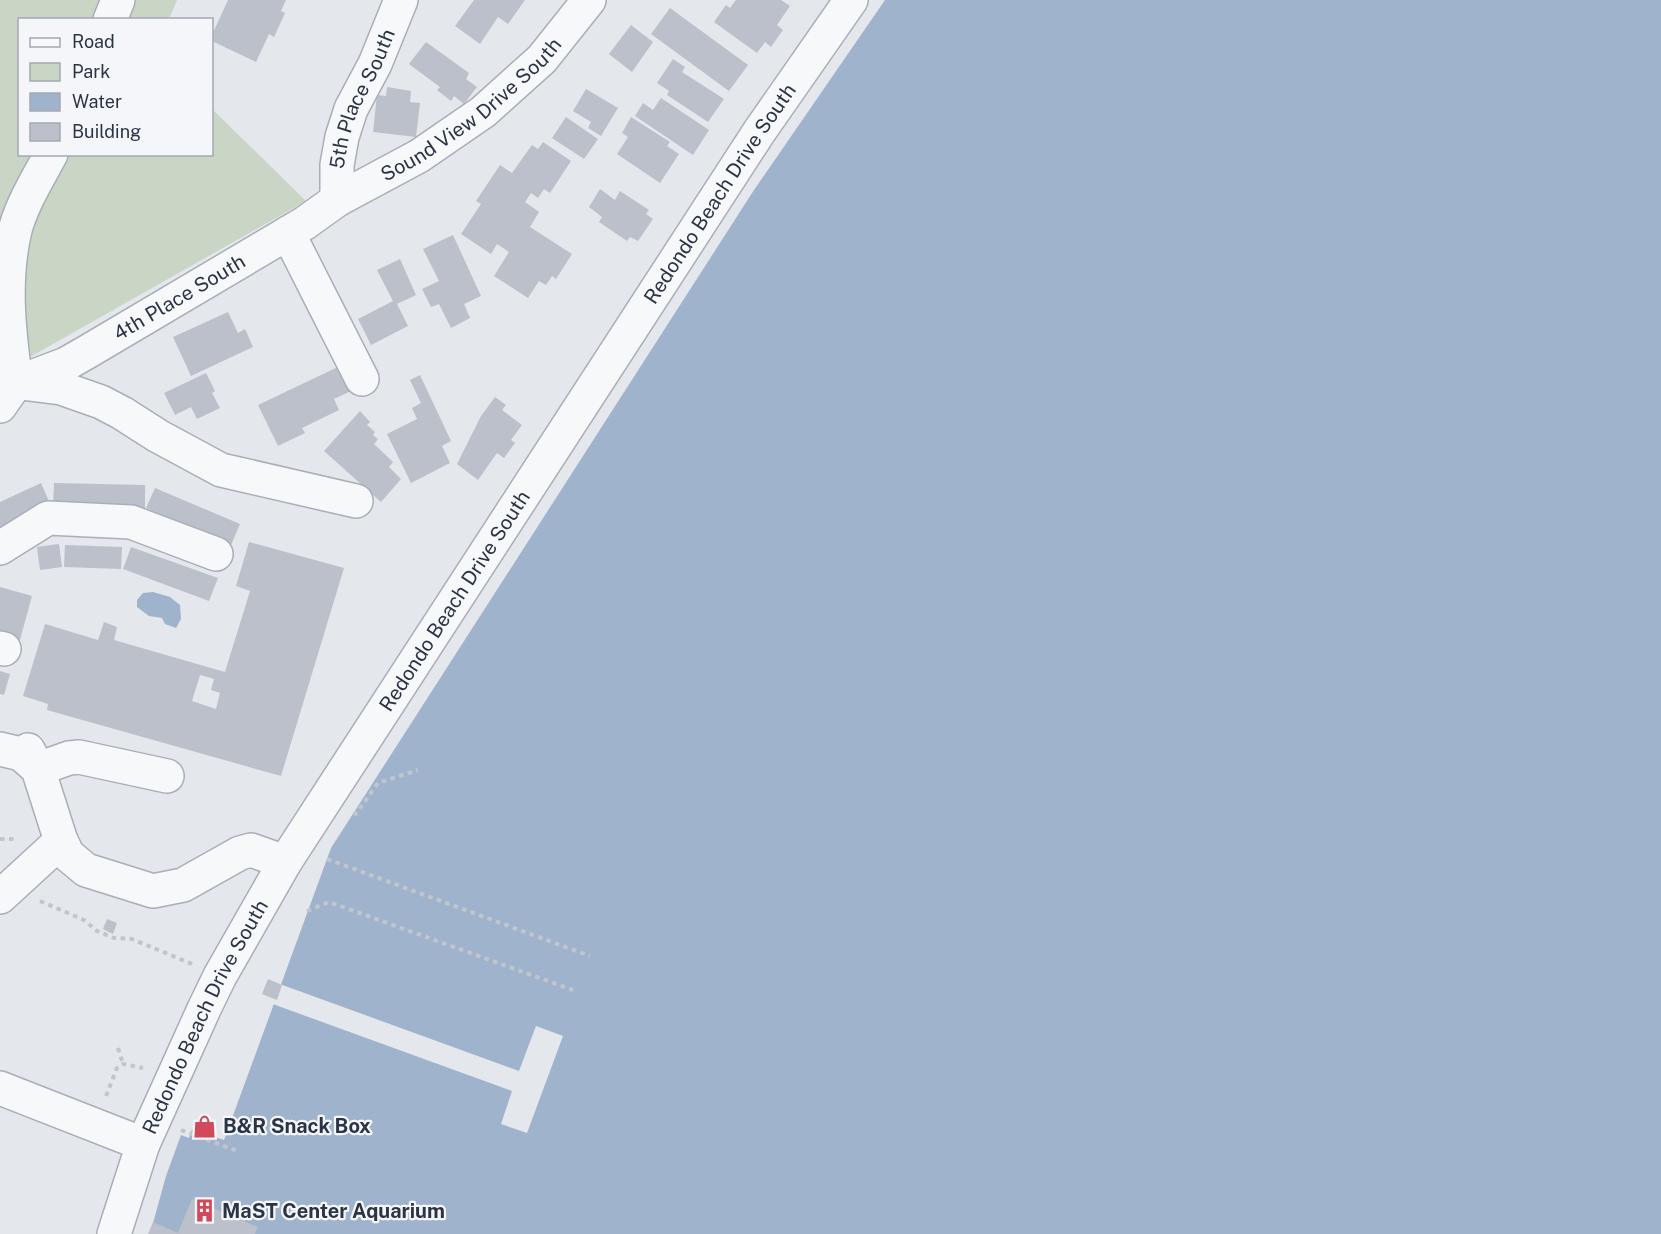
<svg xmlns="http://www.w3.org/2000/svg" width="1661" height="1234" font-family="'Public Sans',sans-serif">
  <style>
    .green { fill: #c9d6c5 }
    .water { fill: #9fb4cc }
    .pier { fill: #e4e7ec }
    .building { fill: #bbc0ca; fill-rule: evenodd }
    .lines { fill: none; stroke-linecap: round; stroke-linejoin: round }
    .minor-casing { stroke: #a9aeb7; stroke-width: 36 }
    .path { stroke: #c2c5cb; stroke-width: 4; stroke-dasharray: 4.5 4.5; stroke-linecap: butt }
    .minor { stroke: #f7f8fa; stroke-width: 33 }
    .labels { text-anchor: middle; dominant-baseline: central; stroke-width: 4.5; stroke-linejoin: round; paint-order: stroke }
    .street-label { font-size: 20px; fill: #2b3445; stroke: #f4f6f9 }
    .poi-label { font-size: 20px; font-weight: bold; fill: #2b3445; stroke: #f4f6f9; text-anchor: start }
  </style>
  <rect width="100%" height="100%" fill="#e4e7ec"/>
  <path class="green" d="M0,0h177l-8,19 -149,1v134h192v-45l94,92 -306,173z"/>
  <path class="water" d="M885,0h776v1234h-1511l16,-58 15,-41 8,3 3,-9 32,11 107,-292 423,-658z
    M153,592l17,5 10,8 1,14 -5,9 -11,-4 -3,-6 -13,-2 -12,-9v-7l6,-7z"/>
  <path class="pier" d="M277,983l242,88 17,-45 27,10 -36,97 -26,-9 11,-33 -242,-88z"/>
  <path class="building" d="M228,0h58l-5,11 4,2 -11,24 -5,-3 -13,28 -44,-21v-6z
    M474,0h51l-17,24 -10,-7 -18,27 -25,-18z
    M736,0h45l9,6 -13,19 6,5 -12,17 -6,-5 -8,11 -43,-31 12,-17 4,3z
    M670,8l78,57 -19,26 -78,-57z
    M631,25l22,17 -21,30 -23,-18z
    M426,42l43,31 -3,6 11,8 -13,17 -10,-8 -3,5 -14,-11 3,-3 -31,-23z
    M673,59l12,8 -3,5 42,27 -16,23 -41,-27 2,-4 -12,-8z
    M387,87l24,4 -1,11 10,1 -4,34 -43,-5 4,-37 9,1z
    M586,89l32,19 -17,28 -13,-8 3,-6 -18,-11z
    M661,98l48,32 -16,25 -58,-39 8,-13 10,7z
    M566,117l32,22 -14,20 -32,-21z
    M631,117l39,25 -3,4 12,8 -19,29 -43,-29 11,-17 -6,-4z
    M543,142l28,19 -21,32 -6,-4 -6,9 -7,-5 -6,9 14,10 -9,15 42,27 -16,25 -4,-3 -6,9 -7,-4 -11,17 -34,-22 15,-24 -12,-8 -6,10 -30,-20 20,-30 -5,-3 24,-36 12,8 20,-28 6,4z
    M600,189l15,11 5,-9 29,19 -3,4 7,5 -15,22 -8,-4 -3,4 -28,-19 3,-5 -13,-10z
    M453,235l28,61 -17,8 6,14 -19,10 -12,-24 -8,3 -9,-18 17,-8 -16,-32z
    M400,259l16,36 -19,9 11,22 -37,19 -13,-26 35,-18 -16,-31z
    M228,312l10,21 7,-4 8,18 -62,29 -18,-39z
    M342,365l11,25 -19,9 5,11 -37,18 3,5 -27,13 -20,-41z
    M206,373l9,18 -3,2 8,15 -23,11 -6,-12 -16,8 -11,-22z
    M420,375l31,66 -9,5 8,17 -39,20 -24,-49 30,-15 -5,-11 9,-5 -11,-23z
    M495,397l11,8 -4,5 20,15 -11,15 4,3 -11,15 -7,-5 -19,27 -21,-16 24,-48z
    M360,411l10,11 -3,3 8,7 -2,3 5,4 -4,5 19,18 -4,5 12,12 -20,23 -57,-51z
    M41,483l10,23 -51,22v-26z
    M54,483l91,2v24l-92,-2z
    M155,488l85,36 -9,21 -85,-37z
    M249,542l95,26 -63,208 -234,-66 1,-6 -25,-8 22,-72 53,16 6,-18 13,5 -3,13 111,32 25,-81 -14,-5zM200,675l14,4 -3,11 9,3 -4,16 -24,-8z
    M59,544l3,23 -22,3 -3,-23z
    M65,545l57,2 -1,22 -57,-2z
    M131,547l87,31 -9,23 -86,-32z
    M0,587l32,9 -12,44 -20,-5z
    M0,671l10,3 -6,21 -4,-1z
    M107,919l10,4 -4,11 -10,-5z
    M268,979l14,6 -5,15 -15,-6z
    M200,1118l14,5 -4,10 -13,-5z
    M192,1199l66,28 -3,7h-107l5,-12 25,11z"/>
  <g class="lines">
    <defs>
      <g id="minor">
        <path d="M110,20l8,-20"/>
        <path id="s1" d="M337,200v-35l5,-28 9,-28 24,-45 26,-64"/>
        <path d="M288,233l74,146"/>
        <path d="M16,383c-7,-51 -13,-102 -1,-153 7,-26 23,-52 36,-76"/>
        <path d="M21,383l40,5 40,14 21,11 36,23 63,34 135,31"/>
        <path id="s2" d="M0,406l16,-23 50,-19 21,-12 218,-129 32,-23 82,-44 64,-44 59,-53 47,-59"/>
        <path d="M0,548l48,-30 83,4 85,32"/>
        <path d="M0,648l4,1"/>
        <path d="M0,749l21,5 17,15 23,72 7,14 18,15 67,21 30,-6 57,-32 11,-3 34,12"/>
        <path d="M28,750l10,19 31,-11 10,-1 88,19"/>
        <path d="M0,897l61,-56"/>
        <path d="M0,1088l143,56"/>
        <path id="s3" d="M114,1234l29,-90 61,-135 16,-33 65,-114 474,-730 92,-132"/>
      </g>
    </defs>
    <use href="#minor" class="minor-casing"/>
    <path class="path" d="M354,812l2,2 22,-31 40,-13
      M0,839h18
      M327,859l263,97
      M40,901l44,19 13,11 17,7 18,1 60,25
      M307,911l22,-9 244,88
      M118,1048l5,16
      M106,1096l11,-28 6,-4 20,4
      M181,1130l59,22"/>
    <use href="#minor" class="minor"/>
  </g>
  <defs>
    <symbol id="shop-bare" viewBox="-9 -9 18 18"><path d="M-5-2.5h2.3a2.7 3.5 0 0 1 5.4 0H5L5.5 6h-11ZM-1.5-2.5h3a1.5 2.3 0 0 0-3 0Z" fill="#d1495b" stroke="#f4f6f9" stroke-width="2.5" paint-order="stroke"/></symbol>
    <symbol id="building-bare" viewBox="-9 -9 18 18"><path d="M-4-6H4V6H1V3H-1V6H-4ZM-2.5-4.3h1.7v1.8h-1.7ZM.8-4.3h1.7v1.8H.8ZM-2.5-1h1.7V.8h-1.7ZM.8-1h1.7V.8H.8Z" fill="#d1495b" stroke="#f4f6f9" stroke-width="2.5" paint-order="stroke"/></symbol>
  </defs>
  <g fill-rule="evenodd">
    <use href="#shop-bare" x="188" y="1110" width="33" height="33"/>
    <use href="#building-bare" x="188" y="1194" width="33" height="33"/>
  </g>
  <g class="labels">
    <g class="street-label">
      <text stroke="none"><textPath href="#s1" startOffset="106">5th Place South</textPath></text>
      <text stroke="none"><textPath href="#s2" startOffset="561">Sound View Drive South</textPath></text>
      <text stroke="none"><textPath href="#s3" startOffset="1208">Redondo Beach Drive South</textPath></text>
      <text stroke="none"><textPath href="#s2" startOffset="213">4th Place South</textPath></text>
      <text stroke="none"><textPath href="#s3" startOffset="722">Redondo Beach Drive South</textPath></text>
      <text stroke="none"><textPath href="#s3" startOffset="236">Redondo Beach Drive South</textPath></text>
    </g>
    <g class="poi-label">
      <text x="223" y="1126">B&amp;R Snack Box</text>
      <text x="222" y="1211">MaST Center Aquarium</text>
    </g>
  </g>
  <rect x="18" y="18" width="195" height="138" fill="#f4f6f9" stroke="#a4a8b1" stroke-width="1.5"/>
  <rect x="30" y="38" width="30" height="9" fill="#f7f8fa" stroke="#a4a8b1" stroke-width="1.5"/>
  <text x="72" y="48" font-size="18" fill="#2b3445">Road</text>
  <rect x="30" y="63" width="30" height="18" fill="#c9d6c5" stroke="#a4a8b1" stroke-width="1.5"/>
  <text x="72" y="78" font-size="18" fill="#2b3445">Park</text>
  <rect x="30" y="93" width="30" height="18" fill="#9fb4cc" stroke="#a4a8b1" stroke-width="1.5"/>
  <text x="72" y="108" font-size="18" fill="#2b3445">Water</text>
  <rect x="30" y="123" width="30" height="18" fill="#bbc0ca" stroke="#a4a8b1" stroke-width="1.5"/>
  <text x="72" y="138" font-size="18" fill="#2b3445">Building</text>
</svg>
